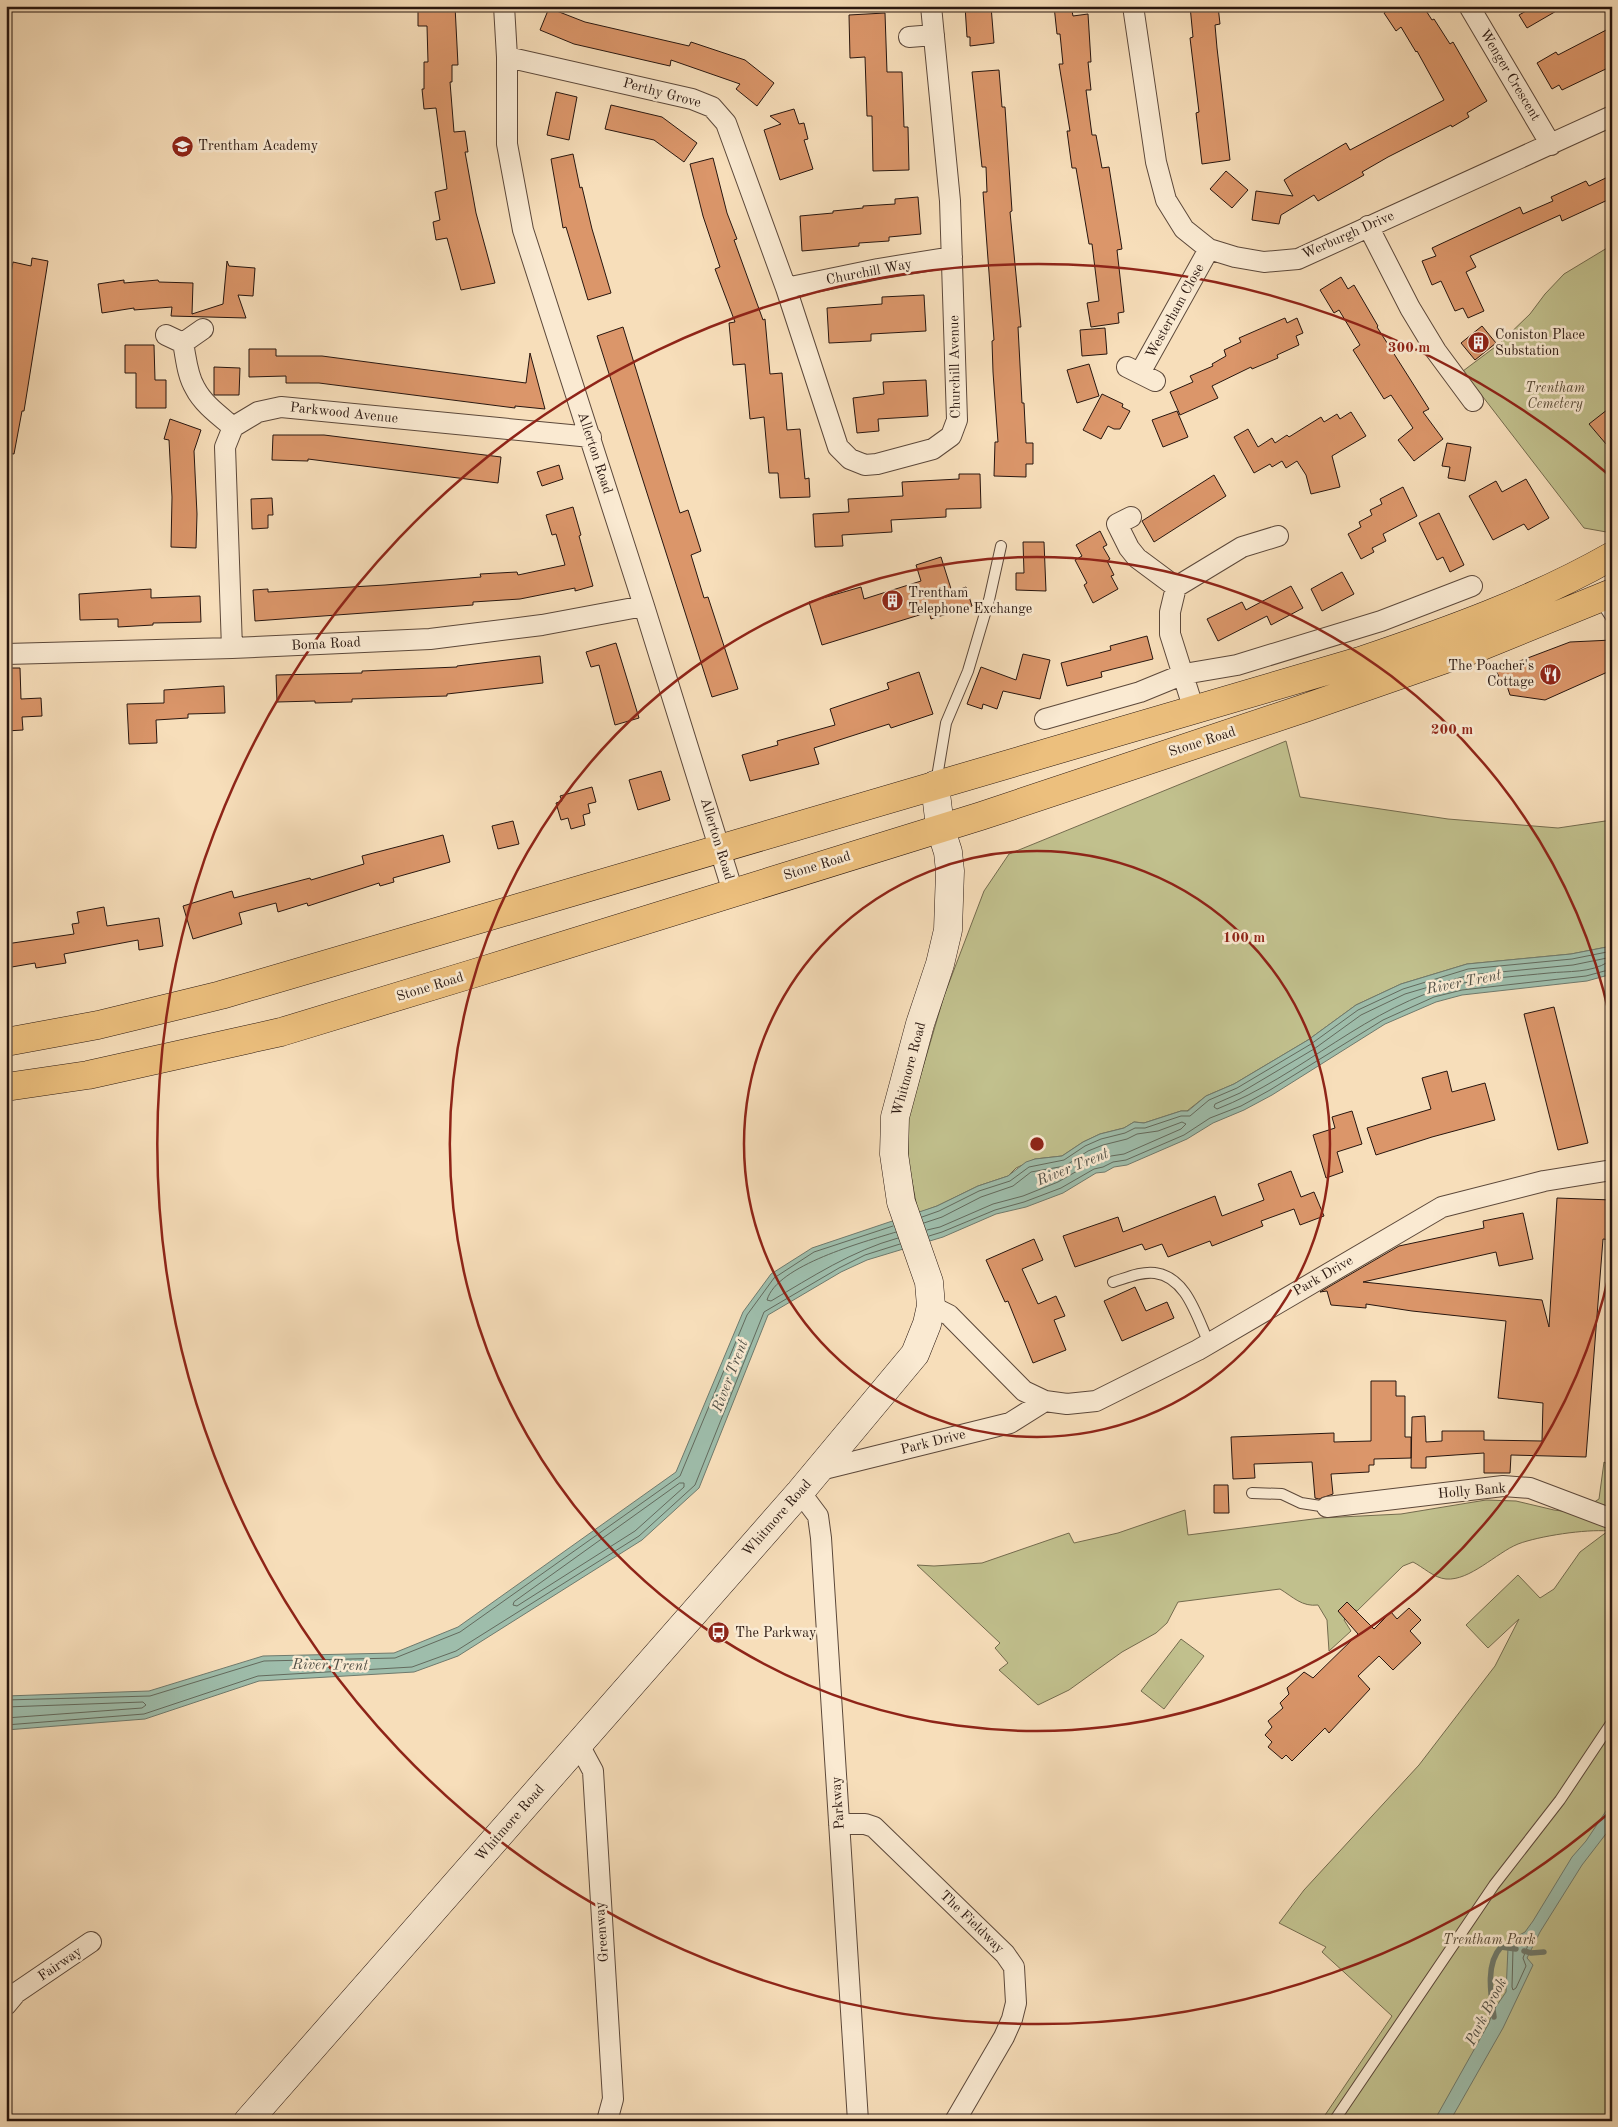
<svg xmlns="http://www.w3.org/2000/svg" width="1618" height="2127" font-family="'Old Standard TT',serif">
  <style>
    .green { fill: #c1c08d; stroke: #746b4e }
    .water { fill: #9ebdab; stroke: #6f7a6d }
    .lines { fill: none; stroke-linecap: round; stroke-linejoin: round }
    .shore { stroke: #636a5d; stroke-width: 1 }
    .stream { stroke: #6f7a6d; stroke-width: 5.5 }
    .building { fill: #db966a; stroke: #28160f }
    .service-casing { stroke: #5c483a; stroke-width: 12 }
    .minor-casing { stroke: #5c483a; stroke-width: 22 }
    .secondary-casing { stroke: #28160f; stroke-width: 29 }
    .trunk-casing { stroke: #28160f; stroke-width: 29 }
    .service { stroke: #faead2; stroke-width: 10 }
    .minor { stroke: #faead2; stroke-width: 20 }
    .secondary { stroke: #faead2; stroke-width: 28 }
    .trunk { stroke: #ecbf7d; stroke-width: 28 }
    .ring { fill: none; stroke: #8f2418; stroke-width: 2.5 }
    .labels { text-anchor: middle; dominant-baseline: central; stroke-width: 5; stroke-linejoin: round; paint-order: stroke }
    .street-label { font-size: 14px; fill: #28160f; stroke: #faead2 }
    .poi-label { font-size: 14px; fill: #28160f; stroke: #faead2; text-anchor: start }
    .park-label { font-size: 14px; font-style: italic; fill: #564935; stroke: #faead2 }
    .water-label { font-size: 15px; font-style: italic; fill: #515046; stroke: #faead2 }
    .centre { fill: #8f2418; stroke: #faead2; stroke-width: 2.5 }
    .ring-label { font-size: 15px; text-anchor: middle; font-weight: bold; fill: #8f2418; stroke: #faead2; stroke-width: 5; stroke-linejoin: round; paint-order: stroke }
  </style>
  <rect width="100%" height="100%" fill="#f7deba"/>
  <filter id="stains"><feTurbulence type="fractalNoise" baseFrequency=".004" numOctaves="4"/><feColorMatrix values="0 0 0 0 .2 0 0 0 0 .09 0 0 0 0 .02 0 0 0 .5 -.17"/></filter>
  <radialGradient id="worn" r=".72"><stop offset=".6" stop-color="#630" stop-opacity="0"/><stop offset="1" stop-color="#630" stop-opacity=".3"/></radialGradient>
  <path class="green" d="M1612,245v288l-28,-5 -121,-157 36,-27 31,-30 15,-20 19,-20z
    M1286,741l14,56 148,22 110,9 54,-8v126l-41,8 -104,10 -66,20 -45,21 -48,35 -74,44 -28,12 -19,15h-6l-37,12 -10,-1 -10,6 -24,6 -17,8 -21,14 -27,3 -19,9 -8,8 -30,10 -41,20 -19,7 -10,-53v-42l36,-122 40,-105 25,-37z
    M1604,1462l8,5v654h-291l71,-105 -70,-64 4,-5 -47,-24 25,-33 115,-125 76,-99 24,-47 -31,29 -22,-23 52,-50 22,23 14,-9 26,-37 28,-21c-22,-2 -69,5 -90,13 -22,9 -48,37 -72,35 -12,-1 -23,-12 -33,-17l-10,4 -46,45 -5,-3 -8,12 7,11 -22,20 -2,-31 -9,-15c-16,2 -25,-8 -38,-16l-102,13 -11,21 -11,10 -34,19 -53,38 -31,15 -39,-35 9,-7 -13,-15 5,-5 -83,-78 17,1 48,-3 87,-30 5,10 44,-10 67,-23 3,25 133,-17 80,-4 85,-14 30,1 38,9 23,3 22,-14z
    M1181,1639l23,17 -40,53 -23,-18z"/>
  <path class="water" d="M1612,946v28l-25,7 -125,14 -26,7 -51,22 -113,71 -28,15 -31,13 -26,16 -60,26 -13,2 -9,5 -9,1 -33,20 -37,14 -30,7 -53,23 -76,23 -26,12 -73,43 -69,173 -57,52 -184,116 -44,16 -155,9 -114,38 -139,11v-34l143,-5 114,-35 131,-3 64,-26 218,-155 67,-160 28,-38 41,-26 125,-42 41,-20 30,-10 18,-14 9,-3 27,-3 21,-14 17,-8 24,-6 10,-6 10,1 37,-12h7l18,-15 28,-12 74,-44 48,-35 45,-21 66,-20 104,-10z
    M1612,1802v24l-30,39 -42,67 -13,26 6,7 -30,63 -53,93h-16l55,-98 4,-12 13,-19 2,-44 4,-9 13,-7 8,-11 39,-64 14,-16z"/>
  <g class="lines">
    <path class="shore" d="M1612,957l-39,8 -104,10 -64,19 -44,21 -47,34 -74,44 -25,11 -1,3 3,2c85,-33 151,-104 241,-125 30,-6 61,-8 91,-11 19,-2 42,0 59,-11l4,1
      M922,1217l17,-6 40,-20 31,-10 19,-14 35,-7 21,-14 16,-7 24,-6 10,-5h10l36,-12h9l19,-16 28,-12 74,-44 47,-34 45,-21 65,-20 104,-10 40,-8
      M924,1223l18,-6 39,-20 32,-11 18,-14 34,-6 23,-15 15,-6 24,-6 10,-5 21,-3 24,-9 4,2 -5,5 -57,25 -13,2 -10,5 -10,2 -33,19 -35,14 -30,8 -53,23 -13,3
      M896,1232c-32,10 -119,33 -129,68l4,1c41,-24 80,-50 127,-63
      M929,1236l13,-4 53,-22 29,-8 37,-14 33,-19 9,-2 10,-5 13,-2 58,-25 26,-17 31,-12 29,-16 113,-70 51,-23 28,-7 124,-14 26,-7
      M680,1483h4v4l-49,44 -118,75 -4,-1 1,-3z
      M6,1700l144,-4 114,-35 131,-3 65,-26 220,-156 67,-161 27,-37 40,-26 79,-26
      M6,1707l137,-5 3,3 -4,3 -136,10
      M6,1725l138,-11 114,-38 154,-9 44,-16 183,-115 56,-51 69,-173 75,-44 26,-13 35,-11
      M1528,1937l2,3 -7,18 3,8 -10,22 -3,2 -1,-3 1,-38 3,-7z"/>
    <path class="stream" d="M1524,1951l7,2 13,-1
      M1494,2017c-3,-21 -9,-53 7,-70l15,2"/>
  </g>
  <path class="building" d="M418,6h37l3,59h-6v17h-2l4,50 11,-1 3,21h-3l11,61 19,70 -34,7 -14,-52 -11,2 -3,-18 7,-2 -5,-28 12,-3 -11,-81 -12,1 -2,-20h2v-27h4l-1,-36h-9z
    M965,6h26l3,37 -24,3v-9h-3z
    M1054,6h17l2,10 15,-2 3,48h-3l3,28h-5l6,45h4l6,33 7,-1 13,82 -5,1 7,62 -6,1 1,10 -28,4 -4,-24 12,-2 -7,-57h-3l-13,-76h-4l-5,-37h3l-11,-67h4l-3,-30h-3z
    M1190,6h28l2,18 -5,1 2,23 13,112 -28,4 -6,-51 3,-1 -9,-74 3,-1z
    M1394,6h29l9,14 2,-1 16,25 3,-2 34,59 -20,12 2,4 -17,10 -1,-2 -63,32 -26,15 2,3 -46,26 -4,-6 -33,20 -2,9 -27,-4 4,-29 37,5 -9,-16 9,-6 53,-31 4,7 94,-50 -27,-49 -1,1 -15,-25 -5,4 -12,-18z
    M1535,6h30l-38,22 -8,-13z
    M549,8l36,14 104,24 2,-4 54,18 29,23 -17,23 -21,-17 4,-5 -69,-24 -1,6 -96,-22 -34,-14z
    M885,13l2,59h15l2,55h4l1,43 -36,1 -1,-55h-5l-2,-59 -15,1 -1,-43z
    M1612,27v39l-50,24 -3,-5 -7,4 -15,-26 19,-11 2,3z
    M999,70l3,37h3l7,104 -2,1 11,115h-3l4,76h2l2,40h7v21h-7v13l-32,-1 1,-34h3l-5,-70 -1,-31 2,-1 -11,-148h4l-1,-25h-4l-10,-95z
    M556,92l21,5 -8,43 -22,-5z
    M611,105l51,12 35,26 -13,19 -30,-22 -49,-11z
    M794,109l5,15 5,-1 4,16 -4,1 9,29 -33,11 -16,-50 17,-6 -11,-8z
    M573,154l7,34 2,-1 10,42 19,64 -23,7 -22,-73 -3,1 -12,-69z
    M713,158l14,55 10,26 -3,1 29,80 2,-1 5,55 12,-1 5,57 13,-1 5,50 4,-1 1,19 -30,1 -2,-25h-9l-5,-56 -14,2 -5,-55 -12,1 -4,-42 6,-1 -20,-53 5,-2 -17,-51 -13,-52z
    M1226,171l22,19 -16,18 -22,-19z
    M1612,175v23l-50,23 -2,-6 -90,41 6,11 -10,5 18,39 -16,7 -5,-10 -8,3 -14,-30 -9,4 -10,-24 14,-5 -4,-8 88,-41 3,7 30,-13 -2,-4 35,-16 3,5z
    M918,197l3,37 -32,3v4l-30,2v3l-57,5 -2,-35 33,-3v-2l30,-3v-2l32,-2v-5z
    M32,258l16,3 -24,150h-2l-8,43 -8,-1v-153l7,-38 18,4z
    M227,261l2,5 26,2 -2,28 -15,-1 8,23 -75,-2 1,-9 -38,3v-2l-32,5 -4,-29 26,-4v3l34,-3 1,2 34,1 -1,31 31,-10z
    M1341,277l7,12 6,-4 24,41 -1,1 52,82 -6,3 20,27 -29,22 -16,-21 15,-12 -22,-33 -7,4 -31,-49 7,-5 -21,-35 -5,3 -14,-23z
    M924,295l2,36 -55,3v7l-42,2 -2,-35 55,-4v-7z
    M1285,318l2,5 10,-5 6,15 -7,3 3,9 -22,10 1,3 -26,11 -1,-2 -39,19 6,12 -38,17 -10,-23 23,-10 -3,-6 23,-10 -1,-2 14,-8 -2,-6 17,-8 -2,-4z
    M1482,326l14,17 -21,17 -14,-17z
    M623,327l57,186 8,-3 13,41 -10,4 13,43 4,-1 30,92 -26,8 -115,-361z
    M1105,328l2,26 -25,2 -2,-26z
    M125,345h29l1,35h11v28h-30v-35h-11z
    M249,349h27v7h46l204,27 4,-30 15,56 -30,-3v2l-196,-25h-33v-7l-37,1z
    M1089,364l10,32 -22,7 -10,-33z
    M214,367l26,1 -1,27h-25z
    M926,380l2,36 -50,3 1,12 -22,2 -4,-35 31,-4 -1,-12z
    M1102,394l21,10 -1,3 8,4 -10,18h-6l-6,-3 -7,13 -18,-9z
    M1612,406v45l-23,-27z
    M1177,411l11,26 -25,10 -11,-27z
    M1351,412l15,24 -34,20 8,31 -29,7 -5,-19 -9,-14 -11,7 -4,-7 -10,6 -2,-3 -16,9 -20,-36 14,-8 10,18 14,-9 3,5 12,-8 2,2 32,-20 3,5 13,-8 3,5z
    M170,419l31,11 -7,21 3,63 -1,34 -25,-1 1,-50 -3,-57 -5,-1z
    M273,435h51l177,22 -3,26 -190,-24v2l-36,-1z
    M1447,443l24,4 -6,34 -17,-3 2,-11 -8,-1z
    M559,465l4,14 -21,7 -5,-14z
    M959,474h21l1,34 -35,1v8l-55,3 1,12 -50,3 1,11 -28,1 -2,-33 36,-2 -1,-13 55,-3 -1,-14 57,-3z
    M1214,475l12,21 -72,46 -12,-21z
    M1526,479l23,39 -21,12 -4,-6 -31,16 -24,-44 27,-15 6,11z
    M1403,487l14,29 -34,18 3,7 -14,7 2,4 -13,7 -13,-25 13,-7 -2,-5 13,-7 -2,-5 12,-6 -2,-5z
    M272,498l1,17h-5v13l-16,1 -1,-30z
    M573,507l8,28 -2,1 14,50 -18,5v-3l-55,11 -47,3v3l-218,16 -2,-31 15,-1v3l117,-7 96,-8 -1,-3 37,-2 1,3 47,-10 -9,-31 -4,1 -6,-20z
    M1439,513l25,52 -14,7 -7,-15 -6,3 -18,-37z
    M1100,531l7,14 -4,2 7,12 -3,2 7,14 -3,1 7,13 -25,14 -9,-18 3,-2 -12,-23 7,-4 -6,-11z
    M1023,542h21l2,49 -30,-1v-17h8z
    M941,557l11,35 14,-5 6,19 -41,13 -2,-7 -107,33 -13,-43 52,-15 3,12 57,-18 -5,-16z
    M1342,572l12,22 -32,17 -11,-22z
    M1291,586l12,22 -32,17 -4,-9 -49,25 -11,-22 35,-17 4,8z
    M151,589v9l49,-2 1,26 -48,1v2l-35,2v-8l-38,1 -1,-26z
    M1147,636l6,23 -52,13 1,5 -35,9 -6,-23 50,-13 -1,-4z
    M1612,640v30l-67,30 -35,-5 -4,-12 -4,1 -6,-14 74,-28z
    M616,643l23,75 -24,7 -16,-60 -8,2 -5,-15z
    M1023,654l27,6 -10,39 -37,-8 -6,18 -14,-5 -1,5 -15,-5 14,-37 35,13z
    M540,656l3,27 -96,11v2l-95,3v3l-37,1v-2l-38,1 -1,-27 86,-2v-2l95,-4v-1z
    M6,668h14l1,31 20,-1 1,18 -20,1 1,13 -17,1z
    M919,672l14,42 -42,14 -2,-4 -75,24 5,16 -69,17 -8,-26 36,-10 -1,-4 58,-16 -5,-16 59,-20 -2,-6z
    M224,686l1,27 -37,1v4l-32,2 1,23 -28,1 -2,-40 37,-1v-13z
    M661,771l9,29 -32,10 -9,-30z
    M592,787l4,15 -8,2 2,9 -7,2 2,10 -14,4 -3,-11 -7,2 -5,-17 6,-2 -2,-5z
    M513,821l6,23 -21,5 -6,-23z
    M443,835l7,27 -57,16 1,4 -14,4 -1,-3 -71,23 -1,-3 -29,9 -2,-9 -37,10 3,11 -49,15 -10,-33 49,-15 2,7 76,-20 1,2 53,-16 -2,-8z
    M104,907l3,19 52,-8 4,28 -24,4 -1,-10 -74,14 2,9 -30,5 -1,-5 -29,5v-24l68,-10 -2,-10 7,-1 -2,-11z
    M1554,1007l34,136 -30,7 -34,-136z
    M1447,1071l5,21 33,-9 10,37 -63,17 -56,18 -9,-27 64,-19 -9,-31z
    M1352,1111l10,33 -25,8 6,20 -17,6 -13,-43 22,-7 -3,-11z
    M1291,1171l10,26 13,-5 10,24 -24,9 -6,-16 -33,12 2,5 -51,20 -2,-5 -42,16 -6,-13 -17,6 -3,-6 -67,23 -12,-31 55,-19 5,15 92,-36 7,20 42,-16 -6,-16z
    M1557,1198l55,2v40l-9,-1 -17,218 -75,-2 -1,18h-26v-20l-58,4v11h-15l1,-51 13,-1 1,26 16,-1v-10h42v9l58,1 1,-38 -45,-5 8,-77 -94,-10 -46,-7v4l-35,-3 -4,-14 -7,1 79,-46 85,-18 -1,-7 40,-8 10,46 -34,7 -3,-14 -133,30 179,18 7,27z
    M1034,1239l9,21 -21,9 16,35 18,-8 9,20 -11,4 12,30 -33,13 -25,-62 -3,1 -19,-42z
    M1135,1287l11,24 21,-9 7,16 -52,23 -18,-40z
    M1371,1381h25v15h9v41h6v21l-37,1v6h-5v7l-38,2 2,20 -14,5 -4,-1 -3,-36 -58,2 1,14 -22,1 -2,-42 103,-4v9l37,-1z
    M1214,1485h14l1,28h-15z
    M1347,1602l27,27 17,-17 6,7 12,-11 12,12 -11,11 11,12 -28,27 -14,-14 -21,20 12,13 -41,44 -4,-5 -33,33 -6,-6 -4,4 -14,-12 4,-5 -7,-7 7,-8 -4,-6 15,-13 -3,-5 9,-9 -2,-6 17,-16 9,6 45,-44 -20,-23z"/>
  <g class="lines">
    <defs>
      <path id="service" d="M1599,599l13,20
        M936,783l10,-60 22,-52 21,-71 12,-54
        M1113,1282c13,-4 29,-11 42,-9 32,4 42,45 54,70
        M1252,1493l30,1 19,9 26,4
        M1334,2121l160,-236 66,-85 52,-78"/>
      <path id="minor" d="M504,6l3,51v87l16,86 121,376 89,286
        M1133,6l23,156 10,38 18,29 25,20 26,8 29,5 34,-3 314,-143
        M1469,6l82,139
        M909,37l25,-2
        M507,57l185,42 20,8 14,16 60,165 52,159 12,12 15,6 12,-1 56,-15 18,-13 6,-16 -7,-219 -19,-195
        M1368,226l42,82 26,43 37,50
        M786,288l92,-19 74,-12
        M203,329l-20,14c3,14 4,32 12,45 8,16 25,28 38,39
        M166,335l17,8
        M1127,367l28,14
        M1140,373l69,-124
        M1131,517l-14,7 12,24 8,10 39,29
        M232,648l-7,-201 8,-20 25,-15 23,-5 310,30
        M6,654l226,-6 198,-9 112,-14 102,-19
        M1194,710l-24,-76v-22l6,-25 66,-40 36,-11
        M1045,719l95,-27 44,-18 53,-9 144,-44 91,-35
        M931,1306l18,9 75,76 21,10
        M816,1471l194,-48 35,-22 22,3 29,-3 102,-51 244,-143 102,-26 68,-11
        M800,1492l18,24 3,22 37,583
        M1327,1507l176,-21 27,2 82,31
        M579,1745l14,26 20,328 -6,22
        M839,1824h26l9,3 131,127 9,13 2,36 -4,16 -8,18 -49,84
        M6,2005l10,-12 75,-51"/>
      <path id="secondary" d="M248,2121l552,-629 115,-138 12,-30 4,-18 -2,-24 -28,-80 -7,-48 1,-37 25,-93 20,-60 8,-34 2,-59 -2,-19 -8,-25 -5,-42"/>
      <path id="trunk" d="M6,1042l92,-17 123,-30 1139,-334c86,-29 173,-60 252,-105
        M6,1087l82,-12 193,-43 194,-59 506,-157 324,-108 172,-60 135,-55"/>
    </defs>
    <use href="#service" class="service-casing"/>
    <use href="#minor" class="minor-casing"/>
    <use href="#secondary" class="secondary-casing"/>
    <use href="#trunk" class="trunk-casing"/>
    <use href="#service" class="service"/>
    <use href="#minor" class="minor"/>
    <use href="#secondary" class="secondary"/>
    <use href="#trunk" class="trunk"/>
  </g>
  <g class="ring">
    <circle cx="1037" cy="1144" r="293"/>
    <path d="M1611 1266A587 587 0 1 1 1611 1022"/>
    <path d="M1609 1813A880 880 0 1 1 1609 475"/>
  </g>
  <defs>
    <symbol id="school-disc" viewBox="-11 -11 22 22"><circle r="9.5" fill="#8f2418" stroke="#faead2"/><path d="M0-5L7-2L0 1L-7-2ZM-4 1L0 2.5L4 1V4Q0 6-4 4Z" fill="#fff"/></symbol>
    <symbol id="building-disc" viewBox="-11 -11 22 22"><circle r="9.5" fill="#8f2418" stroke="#faead2"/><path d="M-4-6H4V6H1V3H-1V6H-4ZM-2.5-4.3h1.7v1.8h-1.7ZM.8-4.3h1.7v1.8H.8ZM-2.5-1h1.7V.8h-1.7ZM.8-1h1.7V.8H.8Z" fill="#fff"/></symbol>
    <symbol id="restaurant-disc" viewBox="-11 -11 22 22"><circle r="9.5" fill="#8f2418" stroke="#faead2"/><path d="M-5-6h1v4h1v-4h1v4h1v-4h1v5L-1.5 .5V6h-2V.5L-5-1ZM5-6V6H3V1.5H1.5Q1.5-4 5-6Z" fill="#fff"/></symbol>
    <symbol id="bus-disc" viewBox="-11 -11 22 22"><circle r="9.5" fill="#8f2418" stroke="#faead2"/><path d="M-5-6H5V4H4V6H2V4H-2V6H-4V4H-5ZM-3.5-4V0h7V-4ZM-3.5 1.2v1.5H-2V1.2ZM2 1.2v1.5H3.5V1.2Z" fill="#fff"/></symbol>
  </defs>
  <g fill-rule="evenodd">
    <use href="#school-disc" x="170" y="134" width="25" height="25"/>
    <use href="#building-disc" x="1466" y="330" width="25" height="25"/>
    <use href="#building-disc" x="880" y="588" width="25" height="25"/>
    <use href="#restaurant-disc" x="1538" y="662" width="25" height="25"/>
    <use href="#bus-disc" x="706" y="1620" width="25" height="25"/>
  </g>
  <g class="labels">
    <g class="street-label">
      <text transform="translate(1510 75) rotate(59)">Wenger Crescent</text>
      <text transform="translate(662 93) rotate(15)">Perthy Grove</text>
      <text transform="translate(1348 235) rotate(-24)">Werburgh Drive</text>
      <text transform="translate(869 272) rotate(-11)">Churchill Way</text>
      <text transform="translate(1175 311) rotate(-61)">Westerham Close</text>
      <text transform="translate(955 367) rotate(-91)">Churchill Avenue</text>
      <text transform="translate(344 413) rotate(6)">Parkwood Avenue</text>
      <text transform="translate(595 453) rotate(72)">Allerton Road</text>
      <text transform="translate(326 644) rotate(-3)">Boma Road</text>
      <text transform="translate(1202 742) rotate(-18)">Stone Road</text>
      <text transform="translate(717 839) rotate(73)">Allerton Road</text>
      <text transform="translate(817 866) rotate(-17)">Stone Road</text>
      <text transform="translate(430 987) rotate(-17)">Stone Road</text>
      <text transform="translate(909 1069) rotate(-75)">Whitmore Road</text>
      <text transform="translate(1323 1276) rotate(-30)">Park Drive</text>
      <text transform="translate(933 1442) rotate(-14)">Park Drive</text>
      <text transform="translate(1472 1491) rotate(-5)">Holly Bank</text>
      <text transform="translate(777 1518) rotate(-49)">Whitmore Road</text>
      <text transform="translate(838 1803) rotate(-94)">Parkway</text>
      <text transform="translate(510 1823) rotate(-49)">Whitmore Road</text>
      <text transform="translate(972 1922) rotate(44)">The Fieldway</text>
      <text transform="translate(602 1932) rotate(-94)">Greenway</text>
      <text transform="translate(60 1964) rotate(-34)">Fairway</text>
    </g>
    <g class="poi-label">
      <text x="198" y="146">Trentham Academy</text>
      <text x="1495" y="335">Coniston Place<tspan x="1495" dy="16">Substation</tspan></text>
      <text x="908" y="593">Trentham<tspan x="908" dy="16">Telephone Exchange</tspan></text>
      <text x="1534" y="666" text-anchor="end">The Poacher's<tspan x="1534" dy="16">Cottage</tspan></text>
      <text x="735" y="1633">The Parkway</text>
    </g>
    <g class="park-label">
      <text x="1555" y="388">Trentham<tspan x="1555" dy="16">Cemetery</tspan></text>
      <text x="1489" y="1940">Trentham Park</text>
    </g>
    <g class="water-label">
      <text transform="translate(1464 983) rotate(-11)">River Trent</text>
      <text transform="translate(1073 1168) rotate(-22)">River Trent</text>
      <text transform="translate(731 1376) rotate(-69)">River Trent</text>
      <text transform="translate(330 1666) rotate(1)">River Trent</text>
      <text transform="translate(1487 2012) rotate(-63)">Park Brook</text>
    </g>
  </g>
  <circle cx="1037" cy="1144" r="8" class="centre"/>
  <g class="ring-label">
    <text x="1409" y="352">300 m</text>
    <text x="1452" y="734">200 m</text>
    <text x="1244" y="942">100 m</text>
  </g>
  <rect width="1618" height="2127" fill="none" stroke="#f7deba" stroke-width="25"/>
  <rect x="8" y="8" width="1603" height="2112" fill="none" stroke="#28160f" stroke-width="2.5"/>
  <rect x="12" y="12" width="1593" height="2102" fill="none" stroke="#28160f"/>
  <rect width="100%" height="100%" filter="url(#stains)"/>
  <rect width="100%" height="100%" fill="url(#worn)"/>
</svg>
